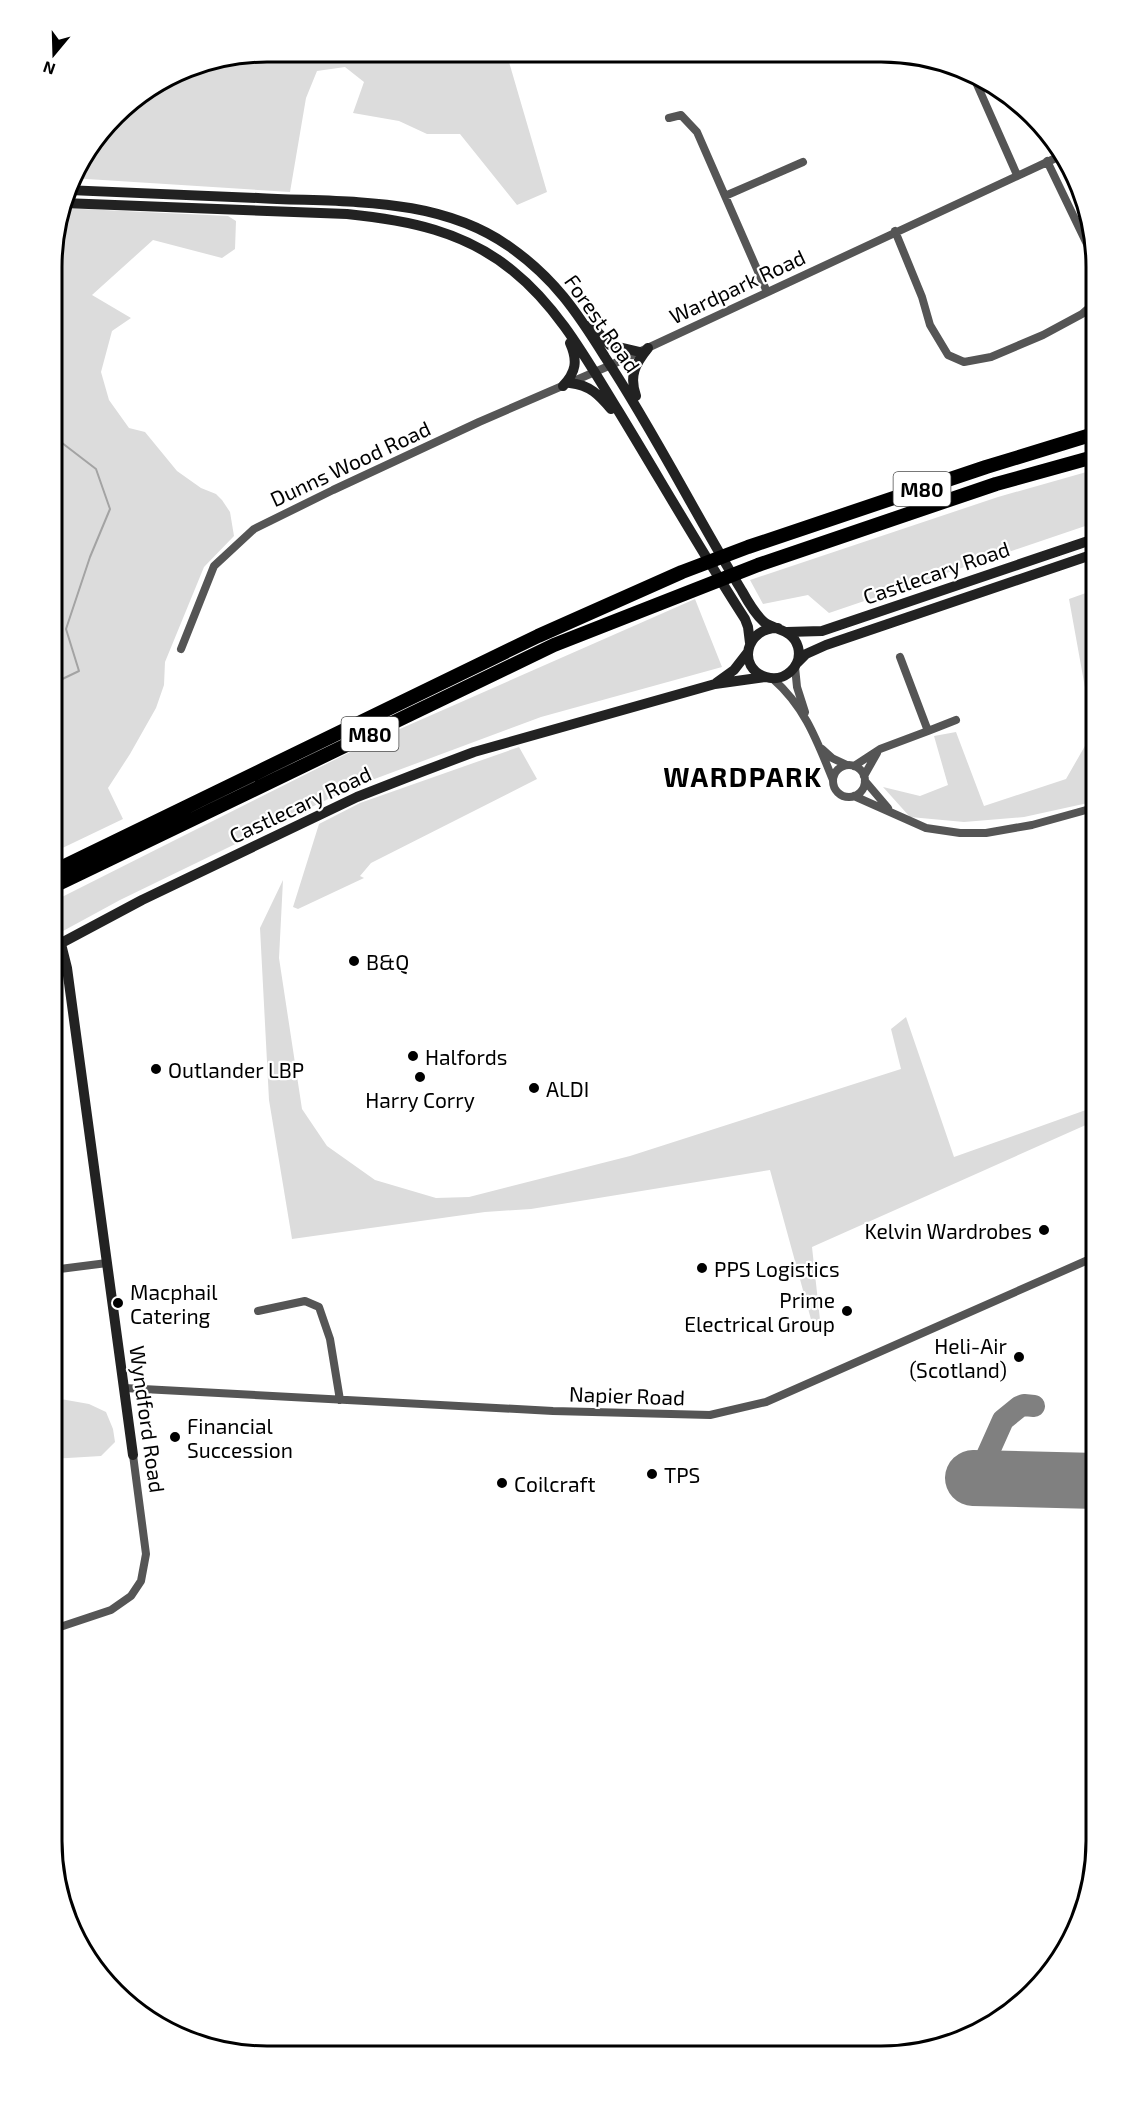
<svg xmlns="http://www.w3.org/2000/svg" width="1148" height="2107" font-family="'Exo 2',sans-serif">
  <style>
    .green { fill: #dcdcdc }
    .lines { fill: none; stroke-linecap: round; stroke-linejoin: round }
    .stream { stroke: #a3a3a3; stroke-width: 2 }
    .taxiway { stroke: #808080; stroke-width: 22 }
    .runway { stroke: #808080; stroke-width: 56 }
    .street { stroke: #555; stroke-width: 8 }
    .secondary { stroke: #222; stroke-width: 10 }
    .highway { stroke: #000; stroke-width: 14 }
    .poi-dot { fill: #000; stroke: #fff; stroke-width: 2 }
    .labels { text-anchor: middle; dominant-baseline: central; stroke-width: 4.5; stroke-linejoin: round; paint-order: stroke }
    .shield { fill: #fff; stroke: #4c4c4c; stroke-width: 1.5 }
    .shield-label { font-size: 20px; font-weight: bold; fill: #000 }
    .street-label { font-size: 21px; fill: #000; stroke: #fff }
    .poi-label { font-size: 21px; fill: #000; stroke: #fff; text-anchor: start }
    .district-label { font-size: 27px; font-weight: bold; letter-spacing: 1.5px; fill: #000; stroke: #fff }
    .rim { fill: none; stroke: #000; stroke-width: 3 }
  </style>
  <rect width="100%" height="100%" fill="#fff"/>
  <path class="green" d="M267,51l265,2 -23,9 38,130 -30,13 -57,-71h-33l-28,-13 -46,-8 11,-31 -19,-15 -28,4 -11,27 -16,94 -219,-14 2,-7 51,-66 60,-38z
    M62,208l166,8 8,5 -1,28 -13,9 -69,-18 -61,55 39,23 -19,13 -11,41 8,28 20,28 16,4 32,39 24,17 15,6 6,6 8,12 4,24 -30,31 -39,95 -1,23 -8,23 -26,46 -22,34 15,31 -71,34 1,-614z
    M1097,469v53l-268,91 -21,-18 -45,9 -13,-24 248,-83z
    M1097,589v212l-73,16 -60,5 -54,-5 -27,-30 37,9 28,-11 -14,-49 22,-4 28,74 82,-27 27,-47 -24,-133z
    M695,599l27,68 -181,50 -188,70 -233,113 -68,37v-35l316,-159z
    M519,747l18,32 -166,84 -11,13 4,2 -66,31 -5,-2 26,-83 41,-21z
    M283,880l-4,78 23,151 25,37 48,34 61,18 33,-1 161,-41 271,-87 -10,-40 15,-12 48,140 143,-51v14l-285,127 9,82 -6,5 -45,-164 -239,39 -46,3 -193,27 -23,-139 -9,-172z
    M55,1398l34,6 17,8 7,17 2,13 -14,14 -50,3v-59z"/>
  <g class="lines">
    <path class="stream" d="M52,687l2,-4 25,-12 -13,-42 24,-72 20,-48 -14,-40 -43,-33"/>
    <path class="taxiway" d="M986,1478v-20l17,-38 16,-13 5,-2 10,1"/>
    <path class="runway" d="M973,1478l124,3"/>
    <path class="street" d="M975,80l42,95
      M669,118l12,-3 16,17 70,160
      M1047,161l40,83 10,28
      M725,196l78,-34
      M895,231l27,66 8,28 18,30 16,7 27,-5 52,-22 39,-21 15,-13
      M181,649l33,-83 40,-37 79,-39 146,-68 132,-57 447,-208
      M795,667l2,20 8,25
      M773,679c32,28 44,62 60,101
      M928,731l28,-11
      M822,749l10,9 15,7
      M833 781a16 16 0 1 1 32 0a16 16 0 1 1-32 0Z
      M854,766l26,-17 48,-18 -28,-74
      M864,776l13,-23
      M865,781l23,27
      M854,796l72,32 34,5h26l46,-8 65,-18
      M52,1270l55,-7
      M258,1311l47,-10 14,6 11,32 10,61
      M124,1388l429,23 157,4 56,-13 331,-146
      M51,1630l60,-20 20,-14 10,-15 5,-27 -13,-99"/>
    <path class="secondary" d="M68,190c63,3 126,5 190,8 85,5 179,-3 252,49 44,31 67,65 95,110 50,76 90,157 137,234 6,11 13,23 22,31 12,9 29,7 34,25 5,19 -14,36 -32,30 -30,-9 -20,-50 12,-49
      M63,203l284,11c60,6 118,17 166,57 46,37 75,91 106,141 42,69 82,139 126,207l3,8 2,16
      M591,325l19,20 30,7
      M570,383c20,2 29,12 41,26
      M563,386c13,-14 15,-25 7,-43
      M636,396c-7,-20 -1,-32 12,-48
      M787,632l35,-1 275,-93
      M797,663l9,-9 20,-9 271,-92
      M716,683l18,-13 14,-18
      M61,944l6,24 66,487
      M52,948l90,-48 169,-81 46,-22 64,-25 53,-20 241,-68 50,-7"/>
    <path class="highway" d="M52,872l486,-236 144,-64 66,-25 238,-80 111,-34
      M52,887l502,-242 204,-80 238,-81 101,-28"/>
  </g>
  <g class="poi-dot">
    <circle cx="354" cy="961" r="6"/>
    <circle cx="413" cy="1056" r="6"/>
    <circle cx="156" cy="1069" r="6"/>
    <circle cx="420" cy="1077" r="6"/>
    <circle cx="534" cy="1088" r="6"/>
    <circle cx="1044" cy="1230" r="6"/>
    <circle cx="702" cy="1268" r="6"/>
    <circle cx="118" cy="1303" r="6"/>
    <circle cx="847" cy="1311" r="6"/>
    <circle cx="1019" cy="1357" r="6"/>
    <circle cx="175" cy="1437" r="6"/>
    <circle cx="652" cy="1474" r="6"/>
    <circle cx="502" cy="1483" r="6"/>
  </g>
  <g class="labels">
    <g class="shield">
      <rect x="893.5" y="472" width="57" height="34" rx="4.5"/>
      <rect x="341.5" y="717" width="57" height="34" rx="4.5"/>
    </g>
    <g class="shield-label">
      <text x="922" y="489">M80</text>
      <text x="370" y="734">M80</text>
    </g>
    <g class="street-label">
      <text transform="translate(737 286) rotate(-25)">Wardpark Road</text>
      <text transform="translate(603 323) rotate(55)">Forest Road</text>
      <text transform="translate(350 463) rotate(-25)">Dunns Wood Road</text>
      <text transform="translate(936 572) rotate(-19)">Castlecary Road</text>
      <text transform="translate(300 804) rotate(-25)">Castlecary Road</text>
      <text transform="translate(627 1395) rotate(2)">Napier Road</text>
      <text transform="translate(148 1419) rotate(82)">Wyndford Road</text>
    </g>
    <g class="poi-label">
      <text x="366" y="961">B&amp;Q</text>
      <text x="425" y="1056">Halfords</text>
      <text x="168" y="1069">Outlander LBP</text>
      <text x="546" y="1088">ALDI</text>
      <text x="420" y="1099" text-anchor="middle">Harry Corry</text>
      <text x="1032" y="1230" text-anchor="end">Kelvin Wardrobes</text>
      <text x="714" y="1268">PPS Logistics</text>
      <text x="130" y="1291">Macphail<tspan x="130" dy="24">Catering</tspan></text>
      <text x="835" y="1299" text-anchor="end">Prime<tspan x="835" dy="24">Electrical Group</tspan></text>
      <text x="1007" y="1345" text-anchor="end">Heli-Air<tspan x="1007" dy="24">(Scotland)</tspan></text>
      <text x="187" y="1425">Financial<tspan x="187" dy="24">Succession</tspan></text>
      <text x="664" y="1474">TPS</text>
      <text x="514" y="1483">Coilcraft</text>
    </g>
    <g class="district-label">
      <text x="743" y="776">WARDPARK</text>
    </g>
  </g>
  <path d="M0 0H1148V2107H0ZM267 62H881A205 205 0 0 1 1086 267V1841A205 205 0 0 1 881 2046H267A205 205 0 0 1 62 1841V267A205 205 0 0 1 267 62Z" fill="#fff" fill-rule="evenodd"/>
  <path class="rim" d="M267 62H881A205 205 0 0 1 1086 267V1841A205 205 0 0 1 881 2046H267A205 205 0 0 1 62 1841V267A205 205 0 0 1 267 62Z"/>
  <g transform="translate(54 54) rotate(199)" stroke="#ffffff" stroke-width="4.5" paint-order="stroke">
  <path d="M0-4.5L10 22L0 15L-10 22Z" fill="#000000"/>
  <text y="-9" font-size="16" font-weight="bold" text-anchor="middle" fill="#000000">N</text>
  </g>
</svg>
